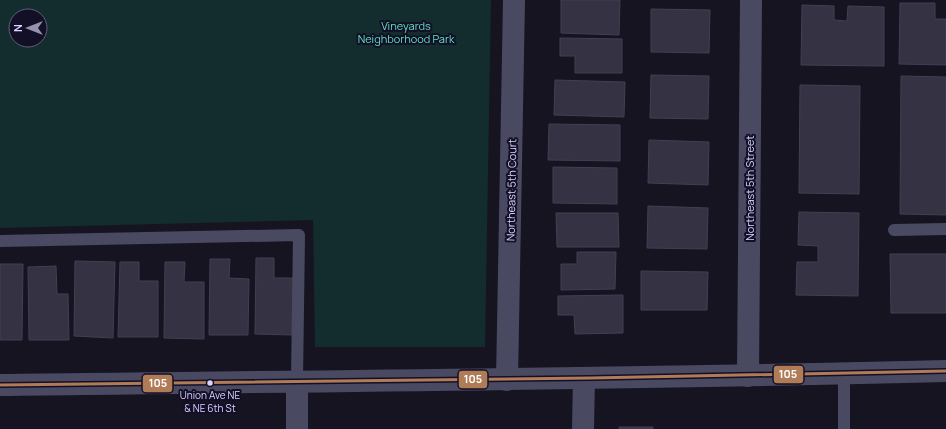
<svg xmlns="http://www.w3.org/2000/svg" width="946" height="429" font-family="Manrope,sans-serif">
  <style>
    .green { fill: #132c2d; fill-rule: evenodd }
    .building { fill: #343243; stroke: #433f54 }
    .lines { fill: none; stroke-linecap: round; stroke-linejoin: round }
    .service { stroke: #4a4962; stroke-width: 12 }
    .minor { stroke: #4a4962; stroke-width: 22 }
    .tertiary { stroke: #4a4962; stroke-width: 22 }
    .bus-1-casing { stroke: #130f26; stroke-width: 6 }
    .bus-1 { stroke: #b07c57; stroke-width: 3 }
    .bus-dot { fill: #d9d4ff; stroke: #130f26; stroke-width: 1.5 }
    .labels { text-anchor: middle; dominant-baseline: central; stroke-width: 4; stroke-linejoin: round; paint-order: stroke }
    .bus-label { font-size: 10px; fill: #d9d4ff; stroke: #130f26 }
    .park-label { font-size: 11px; fill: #5fe0c0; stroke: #130f26 }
    .street-label { font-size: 11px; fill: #d9d4ff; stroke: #130f26 }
    .line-badge { stroke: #130f26; stroke-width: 1.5 }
    .badge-label { font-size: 11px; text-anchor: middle; font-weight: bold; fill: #fff }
  </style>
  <rect width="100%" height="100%" fill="#161421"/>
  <path class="green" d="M0,0h491l-6,347h-170l-2,-127 -313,8zM16,16h24v24h-24z"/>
  <path class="building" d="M561,0h59l-1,35 -58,-2z
    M900,3h35v16h11v46l-47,-1z
    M802,5l32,1v14l13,1 1,-15 36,1v59l-83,-1z
    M651,9l59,1 -1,43 -58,-1z
    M560,38l62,1v34h-47v-17h-15z
    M651,75l58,1 -1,43 -58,-1z
    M901,76l45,1v138l-46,-1z
    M555,80l70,2 -1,35 -70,-2z
    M800,85l60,1 -1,108 -60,-1z
    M549,124l71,1v36l-72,-1z
    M649,140l60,2 -1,43 -60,-2z
    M553,167l64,1v36l-64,-1z
    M648,206l60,2 -1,41 -60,-1z
    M799,212l60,1 -1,83 -62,-1 1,-33h21v-16l-20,-1z
    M556,213h62l1,34h-62z
    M577,252h39l-1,37 -54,1v-26h16z
    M890,254h56v59h-55z
    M256,258h18v20h19l-1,57 -37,-1z
    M210,259h20l-1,19 20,1 -1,56h-39z
    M75,261l40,1 -2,76 -39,-2z
    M120,262h19v19h19v56h-40z
    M165,262h20l-1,20h20v57l-40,-1z
    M0,264h23l-1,76h-22z
    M56,266l1,28h11l1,46h-40l-1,-73z
    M641,271l67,1 -1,38h-66z
    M623,295v38l-48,1 -1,-19h-16v-19z
    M619,427h34v2h-34z"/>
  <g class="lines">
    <path class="service" d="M894,230l52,-1
      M0,241l299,-6 -2,146
      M844,373v56"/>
    <path class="minor" d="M748,376l3,-376
      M507,380l7,-380
      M297,381v48
      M583,429l1,-51"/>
    <path class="tertiary" d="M0,385c315,-4 631,-6 946,-14"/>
    <defs>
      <path id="bus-1" d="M0,385l591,-7 355,-7"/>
    </defs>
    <use href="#bus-1" class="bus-1-casing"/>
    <use href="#bus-1" class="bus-1"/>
  </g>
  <circle class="bus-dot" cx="210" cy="383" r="3.5"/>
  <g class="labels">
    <g class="bus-label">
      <text x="210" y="395">Union Ave NE<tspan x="210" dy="13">&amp; NE 6th St</tspan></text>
    </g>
    <g class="park-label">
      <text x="406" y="25">Vineyards<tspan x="406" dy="13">Neighborhood Park</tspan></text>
    </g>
    <g class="street-label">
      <text transform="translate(749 188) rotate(-90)">Northeast 5th Street</text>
      <text transform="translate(511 190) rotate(-89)">Northeast 5th Court</text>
    </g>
  </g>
  <g class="line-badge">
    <rect x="773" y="365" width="31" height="19" rx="4" fill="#b07c57"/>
    <rect x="458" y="370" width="30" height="19" rx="4" fill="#b07c57"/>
    <rect x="142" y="374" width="31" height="19" rx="4" fill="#b07c57"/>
  </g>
  <g class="badge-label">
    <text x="788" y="378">105</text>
    <text x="473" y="383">105</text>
    <text x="158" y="387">105</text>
  </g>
  <g transform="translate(28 28) rotate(270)"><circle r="19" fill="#130f26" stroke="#625e7d"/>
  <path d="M0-3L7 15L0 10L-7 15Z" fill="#9591b1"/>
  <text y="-6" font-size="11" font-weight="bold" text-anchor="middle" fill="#d9d4ff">N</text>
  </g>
</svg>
